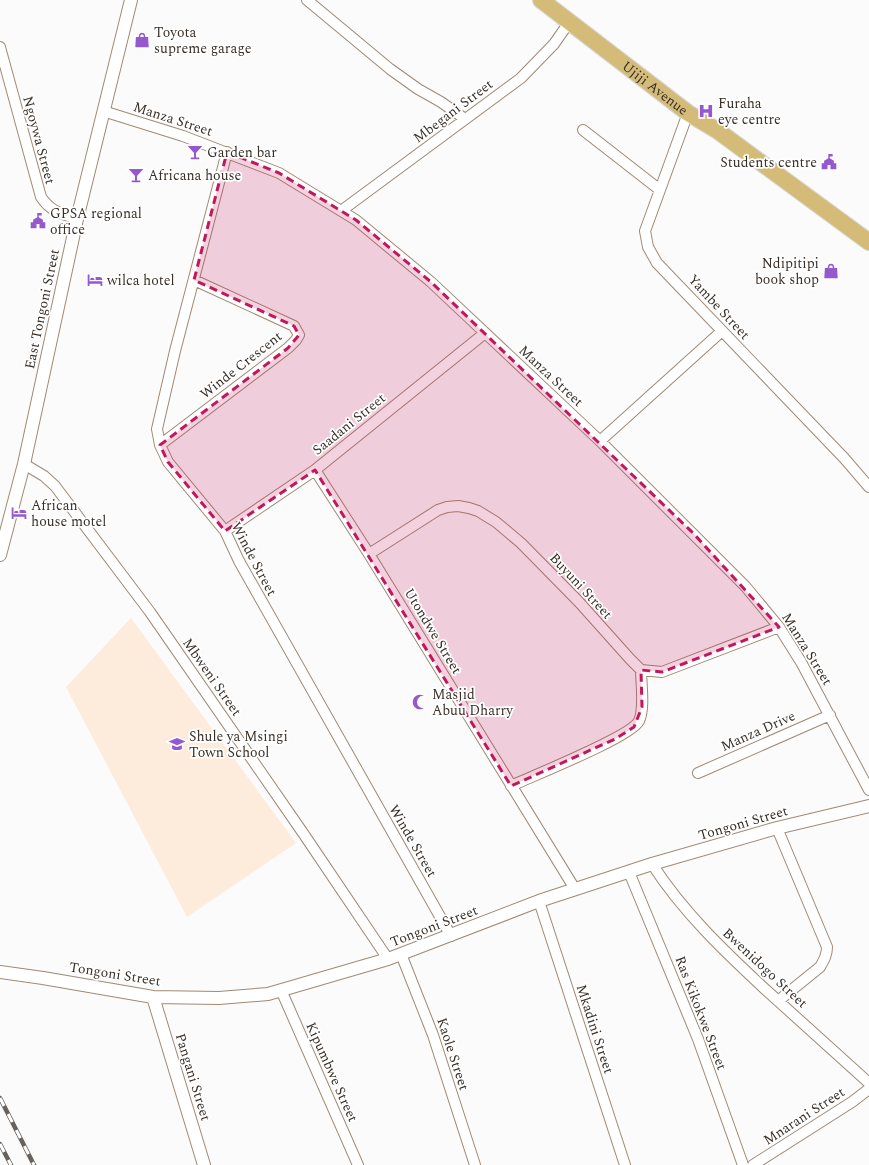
<svg xmlns="http://www.w3.org/2000/svg" width="869" height="1165" font-family="Spectral,serif">
  <style>
    .built { fill: #fdecdb }
    .lines { fill: none; stroke-linecap: round; stroke-linejoin: round }
    .minor-casing { stroke: #9f8a75; stroke-width: 12 }
    .tertiary-casing { stroke: #9f8a75; stroke-width: 14 }
    .trunk-casing { stroke: #d7d5d4; stroke-width: 18 }
    .minor { stroke: #fff; stroke-width: 10 }
    .tertiary { stroke: #fff; stroke-width: 12 }
    .trunk { stroke: #d4bc78; stroke-width: 16 }
    .rail-casing { stroke: #68625c; stroke-width: 4.5 }
    .rail { stroke: #fff; stroke-width: 3; stroke-dasharray: 9; stroke-linecap: butt }
    .marked { fill: #c2185b; fill-opacity: 0.2; stroke: #c2185b; stroke-width: 3; stroke-dasharray: 8 5; stroke-linejoin: round }
    .labels { text-anchor: middle; dominant-baseline: central; stroke-width: 3.5; stroke-linejoin: round; paint-order: stroke }
    .poi-label { font-size: 14px; fill: #382f27; stroke: #fff; text-anchor: start }
    .street-label { font-size: 14px; fill: #382f27; stroke: #fff }
  </style>
  <rect width="100%" height="100%" fill="#fbfbfb"/>
  <path class="built" d="M131,618l165,225 -109,74 -121,-230z"/>
  <g class="lines">
    <defs>
      <path id="minor" d="M307,0l83,69 28,20 23,13 24,17
        M0,47l41,150c10,15 20,16 36,22
        M103,111l80,25 96,37 77,47 75,62 169,159 145,145 34,41 22,35 68,128
        M688,113l-43,118 3,16 9,16 187,195 25,29
        M583,130l77,60
        M227,152l-52,199 -18,78 3,16 8,17 57,69 14,30 212,375
        M341,211l180,-133 33,-34 16,-23
        M600,441l122,-110
        M160,445l128,-97 8,-8 3,-5 -5,-9 -100,-46
        M24,464l20,12 11,10 95,126 153,221 85,126
        M315,470l54,84 206,335
        M225,531l90,-61 170,-137
        M369,554l69,-44 9,-3 11,-1 11,2 9,3 18,11 25,21 58,59 51,57 11,11 21,2 117,-45
        M698,773l132,-58
        M511,786c21,-10 120,-49 128,-65 6,-13 2,-37 2,-51
        M777,828l50,119c0,8 -3,13 -7,20l-42,34
        M652,864c31,48 72,87 114,126 34,31 69,62 103,93
        M629,872l69,167 45,126
        M539,901l86,264
        M401,954l32,81 42,130
        M281,990l77,175
        M753,1165l99,-63 17,-13"/>
      <path id="tertiary" d="M0,555l24,-91 53,-245 54,-219
        M0,972l43,6 110,19 66,1 49,-4 120,-35 151,-58 113,-37 125,-36 92,-22
        M153,997l51,168"/>
      <g id="trunk">
        <path id="s1" d="M541,0l147,113 30,18 151,111"/>
      </g>
    </defs>
    <use href="#minor" class="minor-casing"/>
    <use href="#tertiary" class="tertiary-casing"/>
    <use href="#trunk" class="trunk-casing"/>
    <use href="#minor" class="minor"/>
    <use href="#tertiary" class="tertiary"/>
    <use href="#trunk" class="trunk"/>
    <defs>
      <path id="rail" d="M0,1098l34,67
        M0,1144l11,21"/>
    </defs>
    <use href="#rail" class="rail-casing"/>
    <use href="#rail" class="rail"/>
  </g>
  <path class="marked" d="M227,152l52,21 77,47 75,62 262,251 86,94 -117,45 -21,-2 1,37 -8,20 -19,12 -104,47 -196,-316 -90,61 -57,-69 -8,-17 128,-97 11,-13 -5,-9 -100,-46z"/>
  <defs>
    <symbol id="shop-bare" viewBox="-9 -9 18 18"><path d="M-5-2.5h2.3a2.7 3.5 0 0 1 5.4 0H5L5.5 6h-11ZM-1.5-2.5h3a1.5 2.3 0 0 0-3 0Z" fill="#9658ce" stroke="#fff" stroke-width="2.5" paint-order="stroke"/></symbol>
    <symbol id="hospital-bare" viewBox="-9 -9 18 18"><path d="M-5-5h3v3.5h4V-5h3V5h-3V1.5h-4V5h-3Z" fill="#9658ce" stroke="#fff" stroke-width="2.5" paint-order="stroke"/></symbol>
    <symbol id="bar-bare" viewBox="-9 -9 18 18"><path d="M-6-5H6L.8 .8V4.5H3.5V6h-7V4.5H-.8V.8Z" fill="#9658ce" stroke="#fff" stroke-width="2.5" paint-order="stroke"/></symbol>
    <symbol id="civic-bare" viewBox="-9 -9 18 18"><path d="M-.6-6.5H3V-4.5H.6V-3L4-1V1h2V6H-6V1h2V-1L-.6-3ZM-1.2 2.5V6h2.4V2.5Z" fill="#9658ce" stroke="#fff" stroke-width="2.5" paint-order="stroke"/></symbol>
    <symbol id="hotel-bare" viewBox="-9 -9 18 18"><path d="M-6-4.5h1.5V1H6V5H4.5V3h-9V5H-6ZM-4 0a1.8 1.8 0 1 1 3.6 0ZM.5 0V-2.5h3Q6-2.5 6 0Z" fill="#9658ce" stroke="#fff" stroke-width="2.5" paint-order="stroke"/></symbol>
    <symbol id="mosque-bare" viewBox="-9 -9 18 18"><path d="M3.5-4.9A6 6 0 1 0 3.5 4.9A5 5 0 1 1 3.5-4.9Z" fill="#9658ce" stroke="#fff" stroke-width="2.5" paint-order="stroke"/></symbol>
    <symbol id="school-bare" viewBox="-9 -9 18 18"><path d="M0-5L7-2L0 1L-7-2ZM-4 1L0 2.5L4 1V4Q0 6-4 4Z" fill="#9658ce" stroke="#fff" stroke-width="2.5" paint-order="stroke"/></symbol>
  </defs>
  <g fill-rule="evenodd">
    <use href="#shop-bare" x="131" y="29" width="22" height="22"/>
    <use href="#hospital-bare" x="695" y="100" width="22" height="22"/>
    <use href="#bar-bare" x="184" y="141" width="22" height="22"/>
    <use href="#civic-bare" x="818" y="151" width="22" height="22"/>
    <use href="#bar-bare" x="125" y="164" width="22" height="22"/>
    <use href="#civic-bare" x="27" y="210" width="22" height="22"/>
    <use href="#shop-bare" x="820" y="260" width="22" height="22"/>
    <use href="#hotel-bare" x="84" y="269" width="22" height="22"/>
    <use href="#hotel-bare" x="8" y="502" width="22" height="22"/>
    <use href="#mosque-bare" x="409" y="691" width="22" height="22"/>
    <use href="#school-bare" x="166" y="733" width="22" height="22"/>
  </g>
  <g class="labels">
    <g class="poi-label">
      <text x="154" y="32">Toyota<tspan x="154" dy="16">supreme garage</tspan></text>
      <text x="718" y="103">Furaha<tspan x="718" dy="16">eye centre</tspan></text>
      <text x="207" y="152">Garden bar</text>
      <text x="817" y="162" text-anchor="end">Students centre</text>
      <text x="148" y="175">Africana house</text>
      <text x="50" y="213">GPSA regional<tspan x="50" dy="16">office</tspan></text>
      <text x="819" y="263" text-anchor="end">Ndipitipi<tspan x="819" dy="16">book shop</tspan></text>
      <text x="107" y="280">wilca hotel</text>
      <text x="31" y="505">African<tspan x="31" dy="16">house motel</tspan></text>
      <text x="432" y="694">Masjid<tspan x="432" dy="16">Abuu Dharry</tspan></text>
      <text x="189" y="736">Shule ya Msingi<tspan x="189" dy="16">Town School</tspan></text>
    </g>
    <g class="street-label">
      <text stroke="none"><textPath href="#s1" startOffset="144">Ujiji Avenue</textPath></text>
      <text transform="translate(453 111) rotate(-37)">Mbegani Street</text>
      <text transform="translate(173 119) rotate(18)">Manza Street</text>
      <text transform="translate(39 140) rotate(75)">Ngoywa Street</text>
      <text transform="translate(719 307) rotate(47)">Yambe Street</text>
      <text transform="translate(42 309) rotate(-78)">East Tongoni Street</text>
      <text transform="translate(241 365) rotate(-38)">Winde Crescent</text>
      <text transform="translate(551 376) rotate(43)">Manza Street</text>
      <text transform="translate(349 424) rotate(-39)">Saadani Street</text>
      <text transform="translate(254 559) rotate(62)">Winde Street</text>
      <text transform="translate(581 586) rotate(47)">Buyuni Street</text>
      <text transform="translate(433 631) rotate(59)">Utondwe Street</text>
      <text transform="translate(807 649) rotate(58)">Manza Street</text>
      <text transform="translate(212 677) rotate(55)">Mbweni Street</text>
      <text transform="translate(758 731) rotate(-24)">Manza Drive</text>
      <text transform="translate(743 823) rotate(-16)">Tongoni Street</text>
      <text transform="translate(413 841) rotate(60)">Winde Street</text>
      <text transform="translate(434 926) rotate(-21)">Tongoni Street</text>
      <text transform="translate(765 968) rotate(43)">Bwenidogo Street</text>
      <text transform="translate(115 974) rotate(9)">Tongoni Street</text>
      <text transform="translate(701 1013) rotate(69)">Ras Kikokwe Street</text>
      <text transform="translate(595 1029) rotate(72)">Mkadini Street</text>
      <text transform="translate(453 1054) rotate(72)">Kaole Street</text>
      <text transform="translate(332 1072) rotate(66)">Kipumbwe Street</text>
      <text transform="translate(193 1077) rotate(73)">Pangani Street</text>
      <text transform="translate(804 1116) rotate(-33)">Mnarani Street</text>
    </g>
  </g>
</svg>
